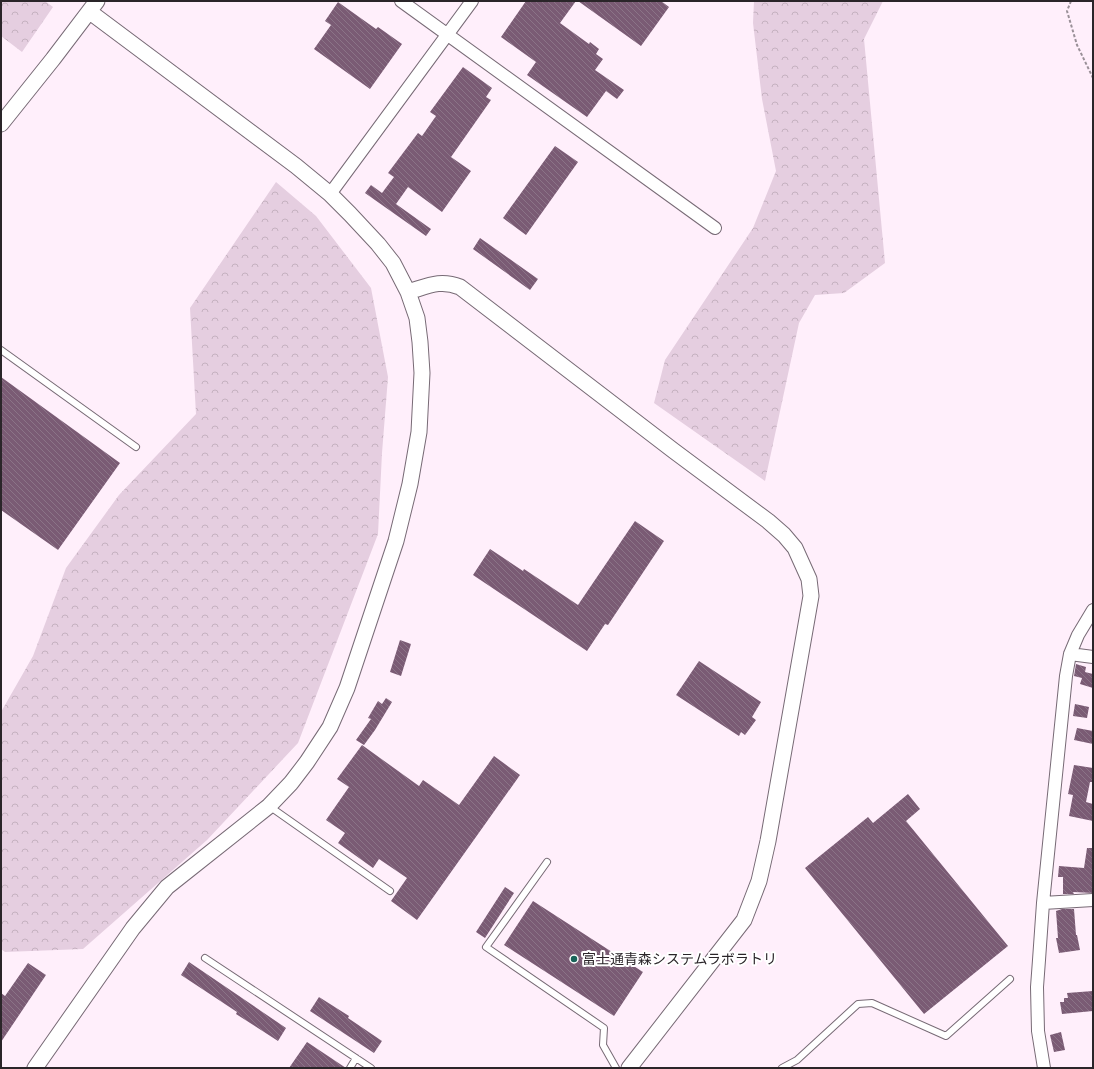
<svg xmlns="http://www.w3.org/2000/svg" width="1094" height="1069" font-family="'Zilla Slab','Noto Sans JP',serif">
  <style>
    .forest { fill: url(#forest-crowns) }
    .building { fill: url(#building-back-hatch) }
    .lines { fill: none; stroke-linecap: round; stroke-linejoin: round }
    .service-casing { stroke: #776a75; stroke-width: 8 }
    .minor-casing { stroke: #776a75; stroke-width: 14 }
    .tertiary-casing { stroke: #776a75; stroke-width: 17 }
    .path { stroke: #9a9098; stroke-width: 2; stroke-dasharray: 3 2; stroke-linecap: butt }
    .service { stroke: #fff; stroke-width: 6 }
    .minor { stroke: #fff; stroke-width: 12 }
    .tertiary { stroke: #fff; stroke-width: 15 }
    .poi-dot { fill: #196359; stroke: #fff; stroke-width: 1.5 }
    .labels { text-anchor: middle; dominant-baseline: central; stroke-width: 4; stroke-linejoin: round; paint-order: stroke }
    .poi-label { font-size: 14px; fill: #2a2529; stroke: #fff; text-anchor: start }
  </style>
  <defs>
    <pattern id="forest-crowns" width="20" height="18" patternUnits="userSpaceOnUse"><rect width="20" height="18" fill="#e5cee0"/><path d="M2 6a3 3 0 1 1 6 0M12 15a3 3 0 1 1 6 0" fill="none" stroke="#c5b1c0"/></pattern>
    <pattern id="building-back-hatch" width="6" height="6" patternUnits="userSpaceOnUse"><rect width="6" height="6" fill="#7a5b74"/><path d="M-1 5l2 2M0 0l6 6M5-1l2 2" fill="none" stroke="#8b7487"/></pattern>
  </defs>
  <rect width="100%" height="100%" fill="#ffeffb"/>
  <path class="forest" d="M1,1h44l8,6 -31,45 -21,-16z
    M754,1h129l-19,38 21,224 -41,30 -29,2 -16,28 -34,158 -111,-78 11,-43 88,-132 23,-57 -14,-72 -9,-76z
    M276,182l40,34 55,72 17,89 -6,76 -4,81 -80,209 -91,97 -124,109 -78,3 -4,-3v-237l32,-56 33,-88 53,-73 77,-81 -6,-106z"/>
  <path class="building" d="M526,1h50l-16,22 29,21 1,-2 9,7 -3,5 7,5 -8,11 29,20 -7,9 -11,-8 -19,26 -60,-42 9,-13 -35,-25z
    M578,1h83l8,6 -28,39z
    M338,2l38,27 2,-2 24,17 -32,45 -56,-40 17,-24 -6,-4z
    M463,67l29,21 -6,9 5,3 -40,57 20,14 -29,41 -34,-25 -12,17 35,25 -5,7 -61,-43 6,-8 11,8 12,-16 -6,-4 30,-40 4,3 14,-20 -6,-4z
    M555,146l23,16 -52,73 -23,-17z
    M480,238l58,41 -8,11 -57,-41z
    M1,377l119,86 -62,87 -57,-40z
    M635,521l29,20 -56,84 -3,-1 -18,27 -114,-76 17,-26 33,22 1,-2 54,36z
    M400,640l11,4 -10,32 -11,-4z
    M699,661l62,41 -9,15 4,3 -11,15 -4,-3 -2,4 -63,-41z
    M1076,664l10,3 -1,5 8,2v14l-13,-4 2,-6 -8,-2z
    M386,698l6,4 -17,28 -11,15 -8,-5 15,-21 -3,-1 10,-17 4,3z
    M1075,704l14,3 -2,11 -14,-2z
    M1077,728l16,3v13l-19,-4z
    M362,745l57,41 4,-6 36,25 35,-49 26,19 -103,145 -26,-19 16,-23 -28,-19 -6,9 -35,-25 7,-10 -19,-13 23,-33 -12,-8z
    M1074,765l19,3v14h-3l-4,20 7,2v17l-24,-5 4,-21 -5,-1z
    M908,794l12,15 -14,12 102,125 -84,68 -119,-146 63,-51 5,6z
    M1087,848h6v45l-20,-1 1,2h-11v-17h-5l1,-11 25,2z
    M505,887l9,6 -29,45 -9,-6z
    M533,901l110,71 -29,44 -110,-71z
    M1062,909h12l2,26h1l3,15 -21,3 -3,-15h2l-2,-27z
    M189,962l97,66 -8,13 -42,-27 1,-2 -56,-37z
    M28,963l18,12 -45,67v-49l4,3z
    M1093,991v20l-31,3 -2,-12h4v-4h4l-1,-5z
    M319,997l30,19 -1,2 34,23 -8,12 -64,-42z
    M1061,1032l4,18 -11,2 -4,-17z
    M307,1042l39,26h-57z"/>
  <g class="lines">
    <defs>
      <path id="service" d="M1,350l135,97
        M269,806l121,85
        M547,862l-61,85 118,81 -1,17 13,23
        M205,958l166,110
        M350,1068l6,-10
        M782,1068l15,-8 61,-56 14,-1 74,33 64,-57"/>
      <path id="minor" d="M401,1l314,227
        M330,194l142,-193
        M1070,654l23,3
        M1043,903l50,-3
        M1044,1068l-6,-37 -1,-44 2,-27 4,-57 23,-227 4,-22 8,-19 15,-25"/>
      <path id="tertiary" d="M1,124l52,-65 44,-58
        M408,292c20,-6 32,-13 52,-5l214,164 94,70 16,14 11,13 14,31 2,17 -43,245 -9,40 -15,39 -115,148
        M35,1068l98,-140 34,-41 102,-81 22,-23 16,-21 23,-35 17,-39 49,-147 14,-57 9,-52 3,-59 -2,-31 -3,-24 -9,-26 -15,-29 -15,-19 -28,-30 -20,-20 -34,-28 -206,-154"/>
    </defs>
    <use href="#service" class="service-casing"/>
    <use href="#minor" class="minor-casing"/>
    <use href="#tertiary" class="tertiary-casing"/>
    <path class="path" d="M1071,1l-4,10 10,34 16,33"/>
    <use href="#service" class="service"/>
    <use href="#minor" class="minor"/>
    <use href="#tertiary" class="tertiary"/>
  </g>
  <circle class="poi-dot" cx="574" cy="959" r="4"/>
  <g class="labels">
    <g class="poi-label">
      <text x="582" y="959">富士通青森システムラボラトリ</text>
    </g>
  </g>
  <rect width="1094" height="1069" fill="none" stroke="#2a2529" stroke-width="4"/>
</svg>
